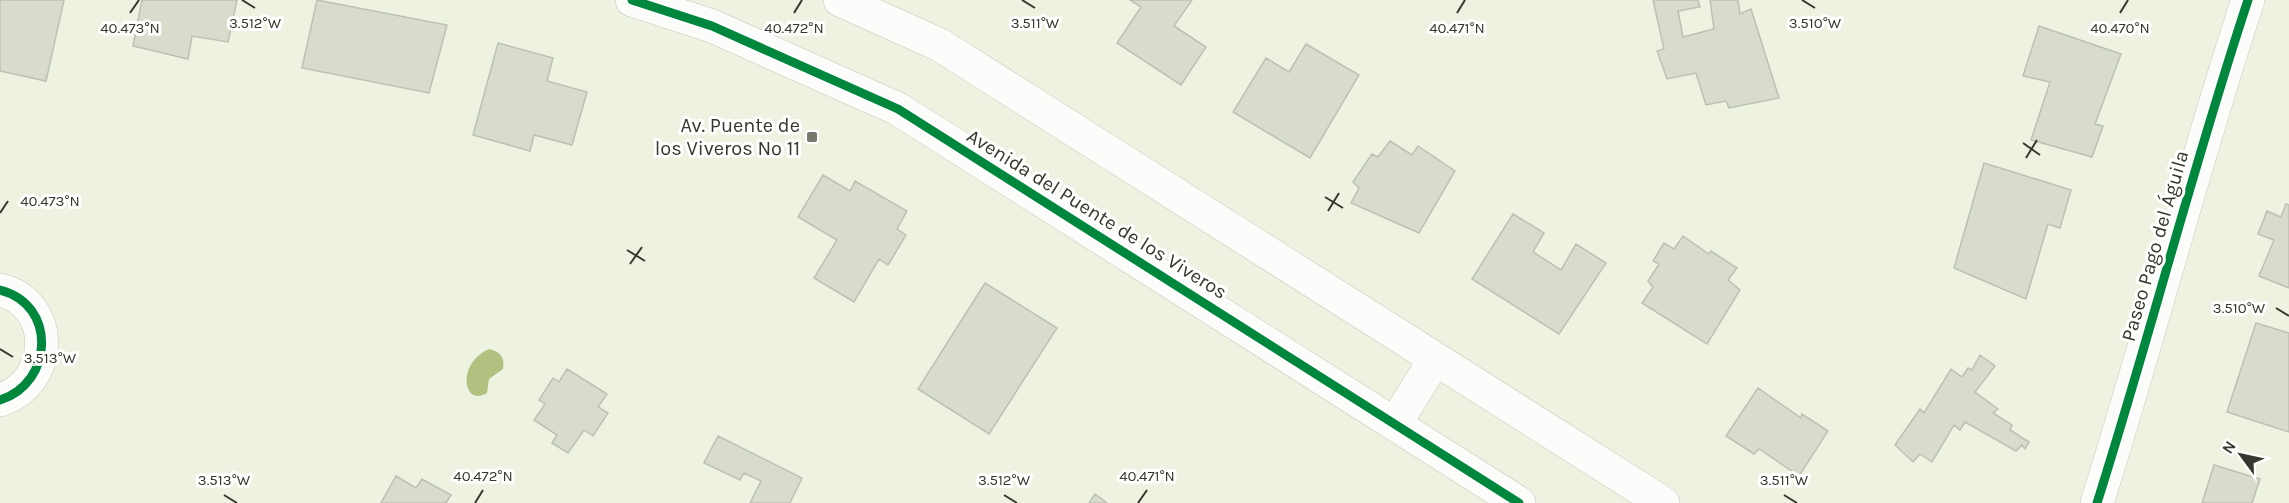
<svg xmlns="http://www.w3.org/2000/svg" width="2289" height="503" font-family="Karla,sans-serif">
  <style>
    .water { fill: #b1c180 }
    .building { fill: #d8dccd; stroke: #bcc1b2; stroke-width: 1.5 }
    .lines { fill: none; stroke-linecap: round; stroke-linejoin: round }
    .minor-casing { stroke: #c3c8b9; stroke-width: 34 }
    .tertiary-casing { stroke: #c3c8b9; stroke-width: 34 }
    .minor { stroke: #fcfdfa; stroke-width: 33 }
    .tertiary { stroke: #fcfdfa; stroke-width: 33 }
    .cycleway-casing { stroke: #fff; stroke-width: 13 }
    .cycleway { stroke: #00873e; stroke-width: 9 }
    .ticks { fill: none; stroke: #35392b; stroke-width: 2 }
    .poi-dot { fill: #757a6a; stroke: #fff; stroke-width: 2 }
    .labels { text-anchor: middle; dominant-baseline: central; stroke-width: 6; stroke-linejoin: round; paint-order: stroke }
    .poi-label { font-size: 20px; fill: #35392b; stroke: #fff; text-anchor: end }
    .street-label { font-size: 20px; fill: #35392b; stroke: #fff }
    .ticks-label { font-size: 15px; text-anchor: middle; fill: #35392b; stroke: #fff; stroke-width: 6; stroke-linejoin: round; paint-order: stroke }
  </style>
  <rect width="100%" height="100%" fill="#edf3e0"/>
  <path class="water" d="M489,349c12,3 16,8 14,20l-14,10 -2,14c-24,15 -31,-30 2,-44z"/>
  <path class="building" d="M0,0h64l-18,81 -46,-10z
    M142,0h95l-9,42 -36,-6 -4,23 -55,-13z
    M317,0l130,25 -18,68 -127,-25z
    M1130,0h62l-18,26 32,21 -25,38 -64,-42 24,-36z
    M1653,0h45l2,7 -22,4 5,26 31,-8 -4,-29h28l2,14 11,-5 28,89 -50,10 -3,-7 -20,4 -10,-32 -29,6 -10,-28 7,-2z
    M2039,26l82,28 -26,70 8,2 -11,31 -61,-17 19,-58 -27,-6z
    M498,43l55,15 -6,23 40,11 -15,53 -38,-10 -4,16 -57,-16z
    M1306,44l53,31 -49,83 -77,-46 33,-54 23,14z
    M1390,141l22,14 6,-9 37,25 -36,62 -68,-30 8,-15 -6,-6 19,-28 6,3z
    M1984,163l87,27 -11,38 -12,-4 -22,75 -72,-31z
    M823,175l27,16 5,-10 52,30 -10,18 9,6 -18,30 -9,-6 -25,43 -40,-24 23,-38 -39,-23z
    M2286,204l3,1v83l-30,-12 15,-36 -16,-6 9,-23 14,6z
    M1513,214l31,19 -11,19 28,18 15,-26 30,19 -47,71 -87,-55z
    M1683,236l26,18 2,-3 26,17 -9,12 12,10 -33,54 -65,-41 11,-16 -5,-6 11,-17 -6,-3 11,-18 10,6z
    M985,283l72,45 -68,106 -71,-45z
    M2256,323l33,10v99l-62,-20z
    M1980,355l15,11 -20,26 23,17 -5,4 19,12 -2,5 19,12 -4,7 -3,-4 -6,6 -51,-29 -5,8 -6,-5 -22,37 -12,-8 -7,8 -18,-17 25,-36 4,4 27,-44 11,8 6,-9 4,2z
    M567,369l40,25 -9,13 10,6 -15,23 -9,-6 -16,23 -16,-10 5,-8 -23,-15 11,-16 -6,-4 14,-22 6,4z
    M1758,388l43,30 1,-4 26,17 -29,45 -40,-27 -5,5 -28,-18z
    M718,436l84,42 -12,25h-40l11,-22 -17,-8 -4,7 -36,-17z
    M2214,465l46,14 -8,24h-50z
    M396,476l20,12 6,-9 29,16 -5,8h-65z
    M1095,494l12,9h-18z"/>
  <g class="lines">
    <defs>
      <path id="minor" d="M0,290c57,14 54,93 0,110
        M1395,424l40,-65
        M2097,503c53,-167 96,-337 151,-503"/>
      <path id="tertiary" d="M632,0l80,26 186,83 621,394
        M840,0l100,45 723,458"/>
    </defs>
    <use href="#minor" class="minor-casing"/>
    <use href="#tertiary" class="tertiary-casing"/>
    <use href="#minor" class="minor"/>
    <use href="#tertiary" class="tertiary"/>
    <defs>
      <path id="cycleway" d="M632,0l80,26 186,83 621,394
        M0,290c57,14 54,93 0,110
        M2097,503c53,-167 96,-337 151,-503"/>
    </defs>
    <use href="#cycleway" class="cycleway-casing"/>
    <use href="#cycleway" class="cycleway"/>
  </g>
  <path class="ticks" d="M242,0l13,8M1022,0l13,8M1802,0l13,8M130,13l9,-13M794,13l8,-13M1457,13l8,-13M2120,13l8,-13M2023,143l17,12M2026,158l11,-18M1325,197l18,11M1328,211l11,-18M0,213l8,-12M627,250l18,11M630,264l12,-17M2276,308l13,8M0,349l13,8M224,495l13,8M1004,495l13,8M1784,495l13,8M475,503l8,-13M1138,503l9,-13"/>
  <rect class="poi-dot" x="806" y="131" width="12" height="12" rx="3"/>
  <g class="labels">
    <g class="poi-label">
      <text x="800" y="125">Av. Puente de<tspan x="800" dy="23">los Viveros Nº 11</tspan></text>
    </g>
    <g class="street-label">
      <text transform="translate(1097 214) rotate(32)">Avenida del Puente de los Viveros</text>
      <text transform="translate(2155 246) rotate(-74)">Paseo Pago del Águila</text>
    </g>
  </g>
  <g class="ticks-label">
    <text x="255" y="28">3.512°W</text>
    <text x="1035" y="28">3.511°W</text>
    <text x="1815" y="28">3.510°W</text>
    <text x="130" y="33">40.473°N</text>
    <text x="794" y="33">40.472°N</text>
    <text x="1457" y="33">40.471°N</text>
    <text x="2120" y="33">40.470°N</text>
    <text x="50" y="206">40.473°N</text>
    <text x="2239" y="313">3.510°W</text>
    <text x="50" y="363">3.513°W</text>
    <text x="483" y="481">40.472°N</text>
    <text x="1147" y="481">40.471°N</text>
    <text x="224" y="485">3.513°W</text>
    <text x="1004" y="485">3.512°W</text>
    <text x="1784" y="485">3.511°W</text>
  </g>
  <g transform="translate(2241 455) rotate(303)" stroke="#ffffff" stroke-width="4.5" paint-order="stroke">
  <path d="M0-4.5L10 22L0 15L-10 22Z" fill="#35392b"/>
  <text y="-9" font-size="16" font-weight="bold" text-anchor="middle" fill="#35392b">N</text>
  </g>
</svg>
